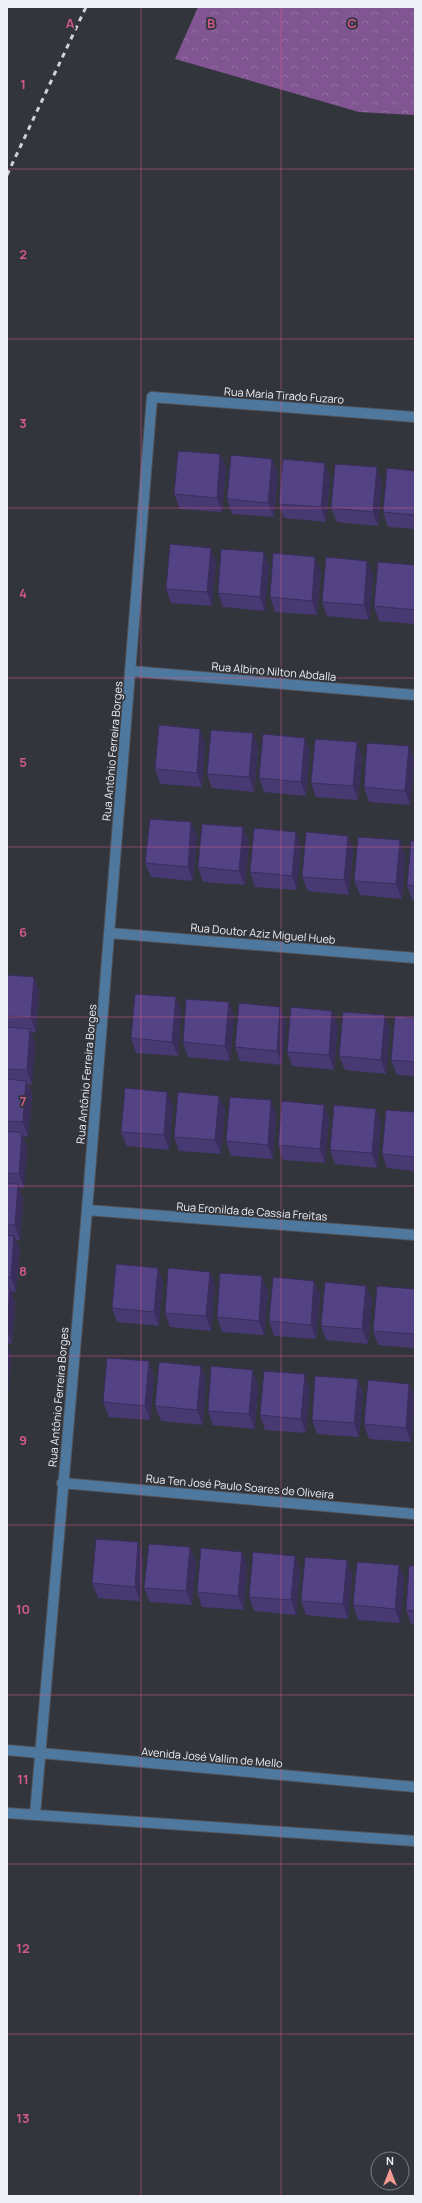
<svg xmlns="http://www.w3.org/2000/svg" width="422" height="2203" font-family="Manrope,sans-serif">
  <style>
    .forest { fill: url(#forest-crowns) }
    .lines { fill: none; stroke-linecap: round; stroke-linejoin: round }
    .minor-casing { stroke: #50535a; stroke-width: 12 }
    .minor { stroke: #4f789e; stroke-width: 10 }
    .rail { stroke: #cfd1d6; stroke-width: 3; stroke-dasharray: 5 5; stroke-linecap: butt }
    .wall { fill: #473972 }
    .shaded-wall { fill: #3a2e5c }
    .building { fill: #534284; stroke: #3a2e5c }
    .grid { fill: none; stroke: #d0598a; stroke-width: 1; stroke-opacity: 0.55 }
    .labels { text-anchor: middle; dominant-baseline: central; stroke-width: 3.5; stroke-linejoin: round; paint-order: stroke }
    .street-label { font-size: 11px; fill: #f0f1f6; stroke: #32353c }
    .grid-label { font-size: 13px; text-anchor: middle; font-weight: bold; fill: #d0598a; stroke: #32353c; stroke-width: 3.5; stroke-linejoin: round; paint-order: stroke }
  </style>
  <defs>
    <pattern id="forest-crowns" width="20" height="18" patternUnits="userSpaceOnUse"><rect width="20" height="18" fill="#815592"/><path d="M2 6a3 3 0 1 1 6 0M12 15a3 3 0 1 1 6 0" fill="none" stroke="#936ea2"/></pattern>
  </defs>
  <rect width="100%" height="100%" fill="#32353c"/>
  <path class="forest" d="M198,7h217v108l-56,-3 -184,-53z"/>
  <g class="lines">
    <defs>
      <path id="minor" d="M131,671l284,24
        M109,933l306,25
        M87,1210l328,25
        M62,1483l353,31
        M7,1750l408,37
        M7,1813l408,28
        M35,1815l52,-605 65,-813 263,20"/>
    </defs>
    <use href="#minor" class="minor-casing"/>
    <use href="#minor" class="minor"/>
    <path class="rail" d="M7,175l79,-168"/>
  </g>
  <path class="wall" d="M220,454l6,14 -4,44 -42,-3 -6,-15z
    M272,459l6,14 -4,44 -42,-3 -5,-15z
    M415,471v58l-27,-2 -5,-15z
    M330,477l-4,45 -42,-4 -5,-14z
    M382,482l-4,44 -41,-4 -6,-14z
    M264,552l5,15 -4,44 -42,-4 -5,-14z
    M216,562l-4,44 -41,-3 -5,-14z
    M415,565v59l-36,-3 -5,-15z
    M321,571l-4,44 -42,-3 -5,-15z
    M373,575l-4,45 -42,-4 -5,-14z
    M253,733l5,14 -4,45 -42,-4 -5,-14z
    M305,738l5,14 -4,44 -42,-4 -5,-14z
    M205,743l-3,44 -42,-3 -5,-15z
    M409,746l5,15 -4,44 -41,-3 -5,-15z
    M362,757l-4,43 -42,-3 -5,-14z
    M191,822l6,15 -4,44 -42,-4 -6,-14z
    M243,827l6,15 -4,43 -42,-3 -5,-15z
    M296,832l5,14 -4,44 -42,-3 -5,-15z
    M348,836l5,14 -4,45 -41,-4 -6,-14z
    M400,840l5,15 -3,44 -42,-4 -6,-14z
    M415,841v59h-3l-5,-15z
    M7,975l27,2 5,14 -3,42 -5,-1 4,11 -3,42 -4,-1 4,11 -4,42 -5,-1 4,11 -3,41h-5l4,10 -3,42h-4l4,10 -4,42 -5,-1 4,11 -3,42 -5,-1 4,11 -3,42h-1z
    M176,997l5,15 -3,44 -42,-3 -5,-15z
    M229,1002l5,14 -4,45 -42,-4 -5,-15z
    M280,1007l6,14 -4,44 -42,-4 -5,-14z
    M385,1015l5,15 -4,44 -41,-4 -6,-14z
    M415,1018v58l-18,-1 -6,-15z
    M338,1025l-4,45 -42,-4 -5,-14z
    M219,1096l6,14 -4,44 -42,-3 -5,-14z
    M324,1105l5,14 -4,44 -42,-3 -5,-15z
    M173,1106l-4,44 -42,-4 -6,-14z
    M376,1109l5,14 -4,45 -42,-4 -5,-14z
    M415,1112v59l-28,-3 -5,-14z
    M276,1115l-3,44 -42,-3 -5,-15z
    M158,1268l5,14 -4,44 -42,-4 -5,-14z
    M210,1272l5,14 -4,45 -41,-4 -5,-14z
    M314,1281l6,14 -4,44 -42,-3 -5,-15z
    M366,1286l6,14 -4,44 -42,-4 -5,-14z
    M415,1289v59l-37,-3 -5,-14z
    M268,1291l-4,44 -42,-3 -5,-15z
    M149,1361l5,15 -4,44 -41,-3 -6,-15z
    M201,1366l5,14 -3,45 -42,-4 -6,-15z
    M358,1379l5,15 -4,43 -42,-3 -5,-14z
    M409,1384l6,14 -4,44 -42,-3 -5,-15z
    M258,1385l-3,44 -42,-4 -5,-14z
    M310,1389l-4,44 -41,-3 -5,-15z
    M190,1547l6,15 -4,43 -42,-3 -6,-14z
    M242,1552l5,14 -3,44 -42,-3 -5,-15z
    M295,1556l5,14 -4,45 -42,-4 -5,-14z
    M143,1557l-3,44 -42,-3 -6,-15z
    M347,1560l5,15 -4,44 -42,-4 -5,-14z
    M399,1565l5,14 -4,44 -42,-3 -5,-15z
    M415,1566v59l-4,-1 -5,-14z"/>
  <path class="shaded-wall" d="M220,454l6,14 -4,44 -5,-14z
    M272,459l6,14 -4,44 -6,-14z
    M325,463l5,14 -4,45 -5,-15z
    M377,467l5,15 -4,44 -5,-14z
    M211,548l5,14 -4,44 -5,-14z
    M264,552l5,15 -4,44 -5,-14z
    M315,557l6,14 -4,44 -5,-14z
    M367,561l6,14 -4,45 -5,-15z
    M200,729l5,14 -3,44 -5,-14z
    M253,733l5,14 -4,45 -5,-15z
    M305,738l5,14 -4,44 -5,-14z
    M357,742l5,15 -4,43 -5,-14z
    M409,746l5,15 -4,44 -5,-14z
    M191,822l6,15 -4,44 -5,-14z
    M243,827l6,15 -4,43 -6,-14z
    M296,832l5,14 -4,44 -5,-14z
    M348,836l5,14 -4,45 -5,-15z
    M400,840l5,15 -3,44 -6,-15z
    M34,977l5,14 -3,42 -5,-15z
    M176,997l5,15 -3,44 -6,-14z
    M229,1002l5,14 -4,45 -5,-15z
    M280,1007l6,14 -4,44 -5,-14z
    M332,1011l6,14 -4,45 -5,-15z
    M385,1015l5,15 -4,44 -5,-14z
    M30,1029l5,14 -3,42 -5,-15z
    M26,1081l6,14 -4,42 -5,-15z
    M167,1092l6,14 -4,44 -5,-15z
    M219,1096l6,14 -4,44 -6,-14z
    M271,1100l5,15 -3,44 -5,-14z
    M324,1105l5,14 -4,44 -5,-14z
    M376,1109l5,14 -4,45 -5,-15z
    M22,1133l5,14 -3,41 -5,-14z
    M18,1184l5,14 -3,42 -5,-15z
    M14,1236l6,14 -4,42 -5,-15z
    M158,1268l5,14 -4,44 -5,-14z
    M210,1272l5,14 -4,45 -5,-15z
    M262,1276l6,15 -4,44 -5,-14z
    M314,1281l6,14 -4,44 -5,-14z
    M366,1286l6,14 -4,44 -6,-15z
    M10,1288l5,14 -3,42 -5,-15z
    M7,1342l4,12 -3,42 -1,-3z
    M149,1361l5,15 -4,44 -5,-14z
    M201,1366l5,14 -3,45 -6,-15z
    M253,1370l5,15 -3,44 -6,-15z
    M305,1374l5,15 -4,44 -5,-14z
    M358,1379l5,15 -4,43 -5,-14z
    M409,1384l6,14 -4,44 -5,-14z
    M138,1542l5,15 -3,44 -5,-14z
    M190,1547l6,15 -4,43 -6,-14z
    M242,1552l5,14 -3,44 -6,-14z
    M295,1556l5,14 -4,45 -5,-15z
    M347,1560l5,15 -4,44 -5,-15z
    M399,1565l5,14 -4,44 -5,-14z"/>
  <path class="building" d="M178,451l42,3 -3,44 -43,-4z
    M231,455l41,4 -4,44 -41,-4z
    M283,459l42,4 -4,44 -42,-3z
    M335,464l42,3 -4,45 -42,-4z
    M387,468l28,3v44l-32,-3z
    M170,544l41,4 -4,44 -41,-3z
    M221,549l43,3 -4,45 -42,-4z
    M273,553l42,4 -3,44 -42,-4z
    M326,557l41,4 -3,44 -42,-3z
    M378,562l37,3v45l-41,-4z
    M159,725l41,4 -3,44 -42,-4z
    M211,730l42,3 -4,44 -42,-3z
    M263,734l42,4 -4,44 -42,-4z
    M315,739l42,3 -4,44 -42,-3z
    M367,743l42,3 -4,45 -41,-4z
    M150,819l41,3 -3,45 -43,-4z
    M202,824l41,3 -4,44 -41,-4z
    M254,828l42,4 -4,44 -42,-4z
    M306,832l42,4 -4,44 -42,-3z
    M358,837l42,3 -4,44 -42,-3z
    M411,841h4v45l-8,-1z
    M7,975l27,2 -3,41 -24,-2z
    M135,994l41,3 -4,45 -41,-4z
    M186,999l43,3 -4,44 -42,-4z
    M239,1003l41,4 -3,44 -42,-4z
    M291,1007l41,4 -3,44 -42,-3z
    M343,1012l42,3 -4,45 -42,-4z
    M395,1016l20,2v44l-24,-2z
    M7,1027l23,2 -3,41 -20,-1z
    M7,1079l19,2 -3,41 -16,-1z
    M125,1088l42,4 -3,43 -43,-3z
    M178,1092l41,4 -4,44 -41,-3z
    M230,1097l41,3 -3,45 -42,-4z
    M282,1101l42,4 -4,44 -42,-4z
    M334,1105l42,4 -4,44 -42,-3z
    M386,1110l29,2v45l-33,-3z
    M7,1131l15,2 -3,41 -12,-1z
    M7,1183l11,1 -3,41h-8z
    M7,1235l7,1 -3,41h-4z
    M116,1264l42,4 -4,44 -42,-4z
    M168,1268l42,4 -4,44 -41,-3z
    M220,1273l42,3 -3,45 -42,-4z
    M273,1277l41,4 -3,44 -42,-4z
    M325,1282l41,4 -4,43 -41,-3z
    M377,1286l38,3v45l-42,-3z
    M7,1288h3l-3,41z
    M107,1358l42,3 -4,45 -42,-4z
    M159,1362l42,4 -4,44 -42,-4z
    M211,1366l42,4 -4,44 -41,-3z
    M264,1371l41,3 -4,45 -41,-4z
    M315,1376l43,3 -4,44 -42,-3z
    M368,1380l41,4 -3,44 -42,-4z
    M96,1539l42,3 -3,45 -43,-4z
    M149,1544l41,3 -4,44 -42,-3z
    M201,1548l41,4 -4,44 -41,-4z
    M253,1552l42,4 -4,44 -42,-3z
    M305,1557l42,3 -4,44 -42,-3z
    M357,1562l42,3 -4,44 -42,-4z
    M409,1566h6v45l-9,-1z"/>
  <path class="grid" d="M141,7v2189M281,7v2189M7,169h408M7,339h408M7,508h408M7,678h408M7,847h408M7,1017h408M7,1186h408M7,1356h408M7,1525h408M7,1695h408M7,1864h408M7,2034h408"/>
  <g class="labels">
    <g class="street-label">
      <text transform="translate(284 395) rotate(4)">Rua Maria Tirado Fuzaro</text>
      <text transform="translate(274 671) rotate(5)">Rua Albino Nilton Abdalla</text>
      <text transform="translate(112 751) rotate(-85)">Rua Antônio Ferreira Borges</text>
      <text transform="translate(263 933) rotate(5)">Rua Doutor Aziz Miguel Hueb</text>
      <text transform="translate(86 1074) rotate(-85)">Rua Antônio Ferreira Borges</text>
      <text transform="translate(252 1211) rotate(4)">Rua Eronilda de Cassia Freitas</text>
      <text transform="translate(58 1397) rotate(-85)">Rua Antônio Ferreira Borges</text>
      <text transform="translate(240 1486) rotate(5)">Rua Ten José Paulo Soares de Oliveira</text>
      <text transform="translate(212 1757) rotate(5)">Avenida José Vallim de Mello</text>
    </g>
  </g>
  <g class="grid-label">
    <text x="70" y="28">A</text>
    <text x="211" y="28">B</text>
    <text x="352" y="28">C</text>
    <text x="23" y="89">1</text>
    <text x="23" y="259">2</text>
    <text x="23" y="428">3</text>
    <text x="23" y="598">4</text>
    <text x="23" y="767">5</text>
    <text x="23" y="937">6</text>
    <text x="23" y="1106">7</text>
    <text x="23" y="1276">8</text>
    <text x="23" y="1445">9</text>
    <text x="23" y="1614">10</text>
    <text x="23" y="1784">11</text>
    <text x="23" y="1953">12</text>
    <text x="23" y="2123">13</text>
  </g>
  <rect width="422" height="2203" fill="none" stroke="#f0f1f6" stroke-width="16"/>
  <g transform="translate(390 2171)"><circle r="19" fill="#32353c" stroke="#7e8086"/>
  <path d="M0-3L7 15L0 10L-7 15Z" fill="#f59c95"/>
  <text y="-6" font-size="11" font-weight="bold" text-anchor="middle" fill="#f0f1f6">N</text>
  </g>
</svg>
